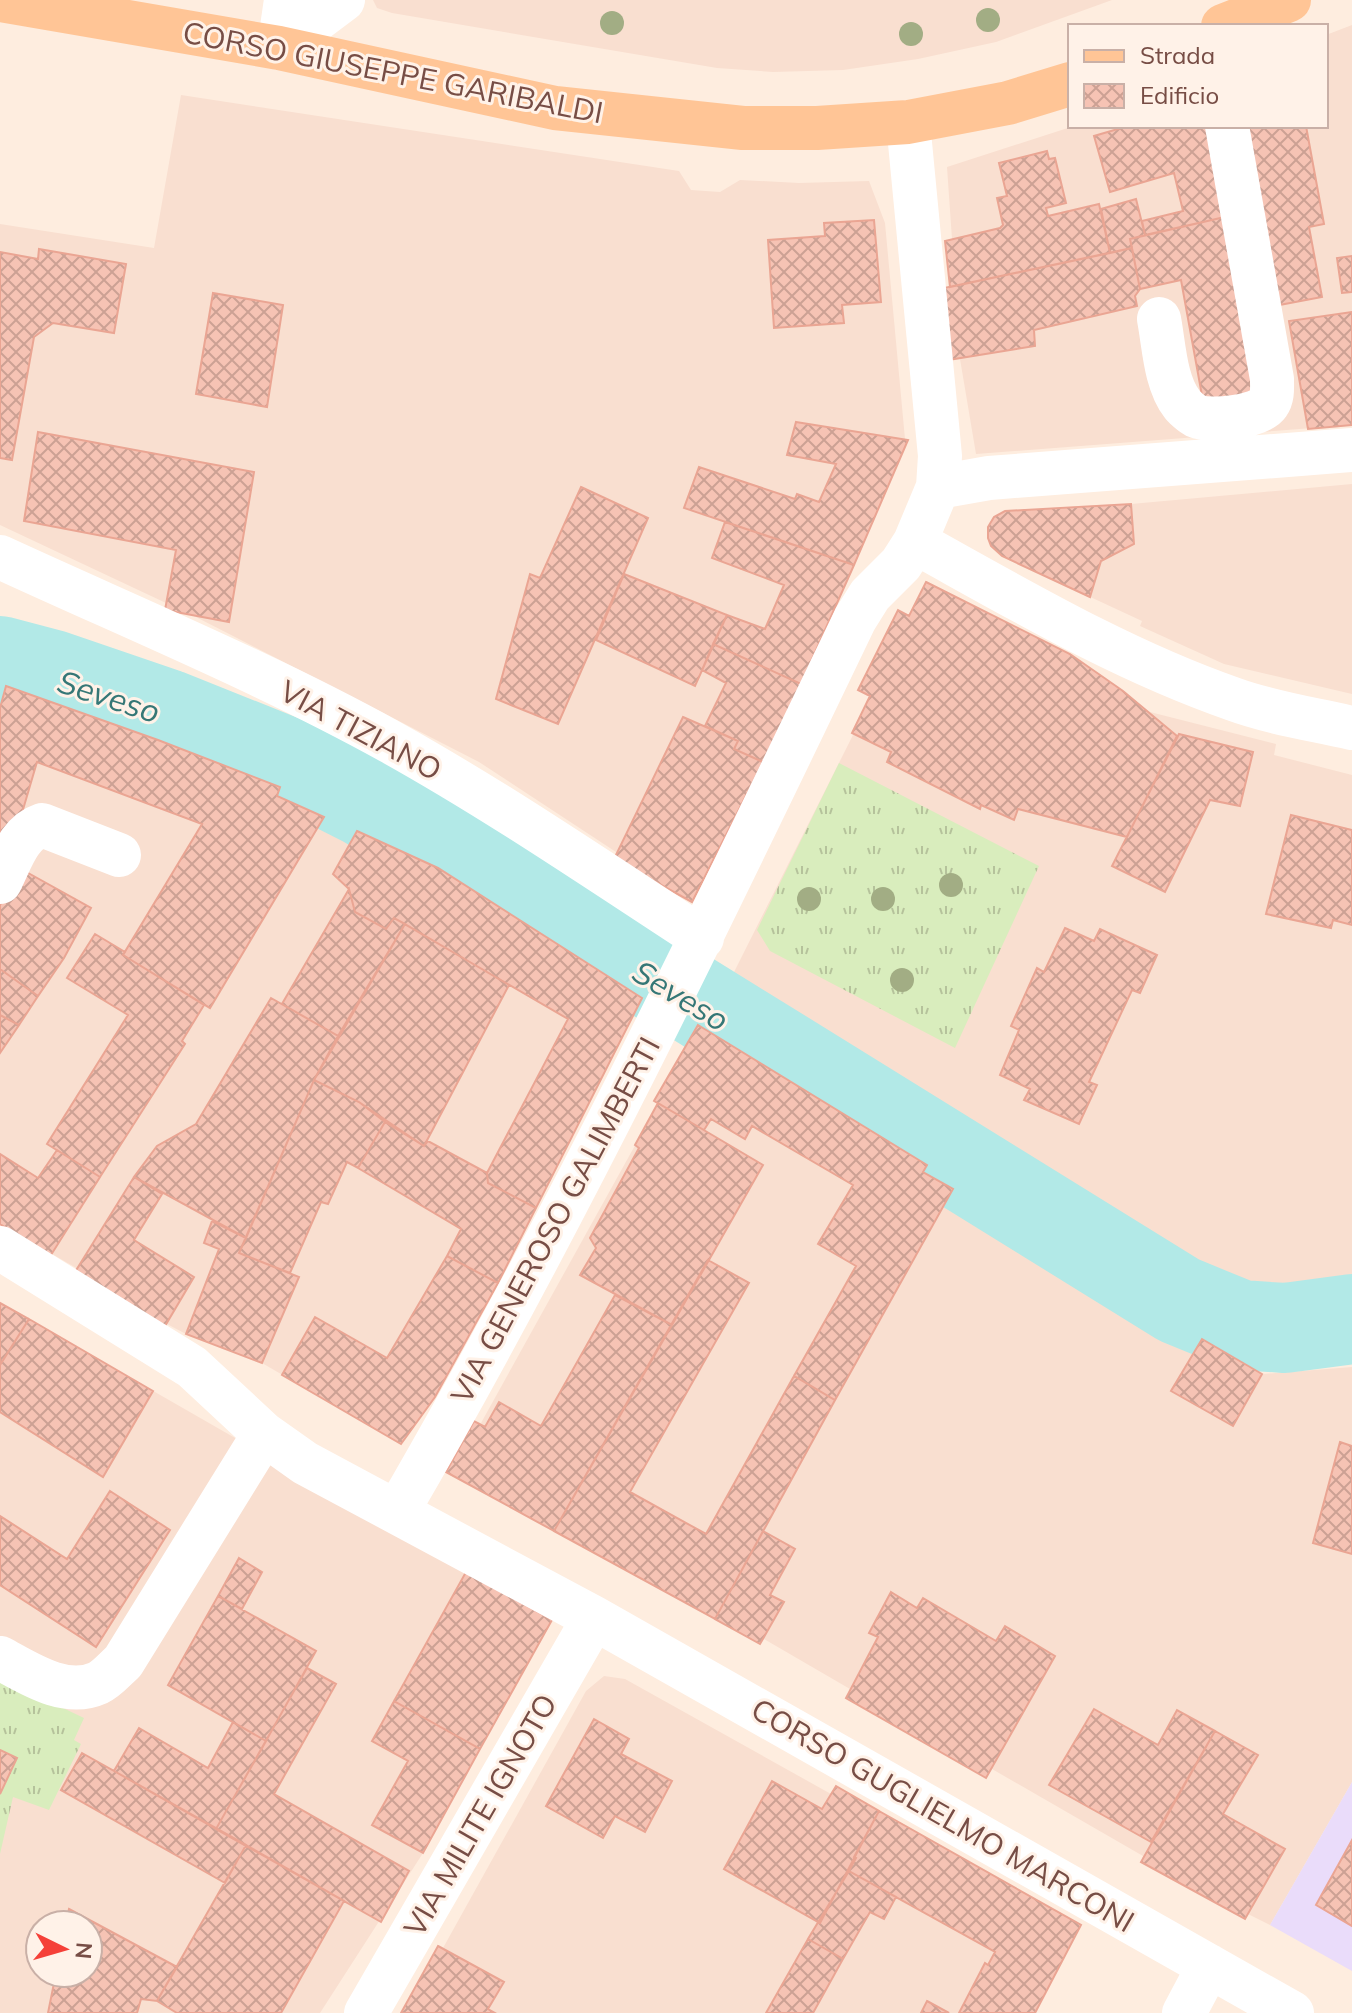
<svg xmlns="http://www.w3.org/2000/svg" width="1352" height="2013" font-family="Mulish,sans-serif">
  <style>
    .residential { fill: #f9dfd0; fill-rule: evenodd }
    .education { fill: #eadcfa }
    .grass { fill: url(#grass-tufts) }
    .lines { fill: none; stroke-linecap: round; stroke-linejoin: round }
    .river { stroke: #b2e9e7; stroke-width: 90 }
    .building { fill: url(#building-cross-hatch); stroke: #eaa593; stroke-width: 2 }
    .minor { stroke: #fff; stroke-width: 44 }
    .major { stroke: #ffc596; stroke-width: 44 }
    .tree { fill: #a2ad84 }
    .labels { text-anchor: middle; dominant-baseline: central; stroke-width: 6; stroke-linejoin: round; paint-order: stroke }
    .street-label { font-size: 30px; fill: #774d45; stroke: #fff2e8 }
    .water-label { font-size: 32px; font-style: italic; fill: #357776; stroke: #fff2e8 }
  </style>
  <defs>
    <pattern id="grass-tufts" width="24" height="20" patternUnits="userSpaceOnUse" patternTransform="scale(2)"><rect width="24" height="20" fill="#d9edbd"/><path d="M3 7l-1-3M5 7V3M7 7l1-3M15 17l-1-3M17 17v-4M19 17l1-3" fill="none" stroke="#b5c29b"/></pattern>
    <pattern id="building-cross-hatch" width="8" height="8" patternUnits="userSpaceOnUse" patternTransform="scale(2)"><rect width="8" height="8" fill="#f6c3b4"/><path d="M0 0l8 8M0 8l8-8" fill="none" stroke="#cca194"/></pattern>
  </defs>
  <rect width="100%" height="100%" fill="#feeddf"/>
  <path class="residential" d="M373,0h739l-116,42 -78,17 -75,11 -70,2 -56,-4 -325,-55 -15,-5z
    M1352,25v400l-376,29 -16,-95 -12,1 -4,-72 6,-2 -5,-45 7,-2 -5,-72 127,-41h252v-91z
    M181,95l498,76 12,19 29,2 20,-12 59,3 70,-2 16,42 20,216 3,1 -107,244 -109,218 -78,-43 2,-7 -137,-90 -287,-147 -27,-5 1,-7 -166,-78v-301l154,24z
    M1352,484v210l-128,-30 -84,-38 2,-5 -140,-65 -11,-10 -3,-8v-11l6,-10 11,-6 126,-7z
    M926,582l144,72 80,58 126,32 -2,11 78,20v516l-92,11 -29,-6 -34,-14 -113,-65 -186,-117 -176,-104 131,-261 17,-39 -12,-6 40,-80 11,6z
    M0,685l158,55 122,47 -3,9 78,38 2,-3 81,37 204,130 -144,285 -63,114 -34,47 -139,-81 -76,-29 -19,-10 -2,2 -87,-57 -78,-45z
    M698,1025l229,140 -4,7 339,202 90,-7v415l-82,143 -22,-11 -3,5 -104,-57 2,-6 -151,-87 -6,9 -140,-80 4,-9 -86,-50 -4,5 -314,-172 28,-51 7,2 177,-319 -4,-3z
    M0,1303l552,317 -129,233 -103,160h-320zM40,1925h48v48h-48z
    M604,1676l21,3 206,115 5,-8 245,139 -46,88h-634l37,-67 5,2 143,-257z"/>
  <path class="education" d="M1352,1782v189l-82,-46z"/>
  <path class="grass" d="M839,763l200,103 -84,182 -185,-97 -13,-21z
    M0,1678l84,40 -10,22 7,4 -32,66 -36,-13 -13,57v-60l17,-35 -17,-9z"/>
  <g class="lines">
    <path class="river" d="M0,661l53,14 114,39 115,46 81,41 325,195 491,304 61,25 45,3 67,-9"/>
  </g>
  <path class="building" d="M1128,126h88l18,89 -89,20 -3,-14 41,-10 -9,-38 -64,19 -16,-56z
    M1243,126h63l18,98 -15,3 13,70 -48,9z
    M1047,151l2,8 6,-1 11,45 -20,5 2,8 51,-12 11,49 -160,34 -5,-46 55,-13 3,-3 -6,-27 10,-2 -8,-33z
    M1136,199l9,36 -15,4 2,9 -22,5 -9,-44z
    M1229,216l34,185 -58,11 -24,-132 -41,9 -10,-50z
    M874,220l7,82 -39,3 2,18 -70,5 -6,-88 57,-4 -1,-13z
    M1132,248l8,41 -5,7 2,10 -103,24 1,16 -87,14 -4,-72z
    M39,249l87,15 -12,69 -61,-10 -19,14 -22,123 -12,-2v-206l38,7z
    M1352,256v36l-10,1 -5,-35z
    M213,293l70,12 -16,102 -71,-13z
    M1352,312v113l-44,4 -19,-108z
    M796,422l112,18 -54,125 -170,-57 15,-41 96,32 2,-5 22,8 17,-38 -49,-9z
    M38,432l216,40 -25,150 -64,-12 11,-60 -152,-29z
    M581,487l67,31 -90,206 -62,-25 34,-125 10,4z
    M1131,504l3,40 -33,17 -11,36 -88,-41 -11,-10 -3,-8v-11l6,-10 11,-6z
    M725,522l129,43 -53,119 -88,-40 14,-29 38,14 19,-44 -72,-27z
    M624,574l103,41 -32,71 -99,-46z
    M926,582l144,72 53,37 54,45 -50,101 -109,-28 -4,11 -33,-15 -1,4 -93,-47 4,-10 -39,-19 18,-37 -12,-6 40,-80 11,6z
    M713,644l88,40 -38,78 -29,-13 4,-8 -33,-15 21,-43 -24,-13z
    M6,686l152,54 122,47 -3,9 47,21 -114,191 -87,-53 79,-131 -165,-62 -15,51 -22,48v-153z
    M683,717l55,24 -4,8 29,13 -71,140 -78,-43z
    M1179,734l74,18 -13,54 -30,-6 -45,92 -53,-26z
    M1291,815l61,15v95l-19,-5 -2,8 -65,-14z
    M357,831l81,37 204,130 -106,210 -48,-25 -1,-10 81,-154 -174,-101 -8,11 -31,-17 -6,-23 -16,-15z
    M21,869l70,39 -27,50 -26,38 -38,-27v-64z
    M349,889l6,23 31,17 8,-11 11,6 -67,112 -56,-32z
    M405,924l104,61 -85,161 -65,-44 -45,-22z
    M1065,928l29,13 6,-12 57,26 -17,38 -8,-3 -43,92 8,3 -18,39 -55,-24 6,-11 -30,-14 19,-45 -8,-4 26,-58 7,4z
    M95,934l30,18 -2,3 81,50 -22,36 3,3 -85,133 -53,-33 81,-129 -61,-37z
    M0,969l38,27 -19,29 -19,-10z
    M271,998l67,38 -24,44 -68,158 -112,-61 23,-31 39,-22z
    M0,1015l19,10 -19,28z
    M698,1025l229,140 -4,7 30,17 -118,211 -41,-24 62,-110 -38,-22 35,-59 -101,-59 -7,13 -34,-20 -7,11 -50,-29z
    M314,1080l45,22 26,20 -27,46 -11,-6 -19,42 -7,-2 -31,71 -51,-20z
    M658,1103l105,62 -91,160 -92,-50 16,-27 -6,-10 49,-90 -4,-3z
    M385,1122l39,24 4,-5 59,32 1,10 48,25 -38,75 -51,-27 14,-27 -103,-61z
    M57,1150l43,27 -49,78 -51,-31v-70l38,24z
    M134,1177l28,17 -28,46 60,37 -29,49 -90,-54z
    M212,1221l34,17 -7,15 60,24 -37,86 -76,-29 33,-85 -15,-6z
    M447,1256l51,27 -63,114 -34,47 -119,-69 33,-58 72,41z
    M708,1260l41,23 -119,209 76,42 88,-158 41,24 -120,219 -161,-88z
    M615,1295l57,30 -118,206 -108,-59 28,-51 11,6 14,-25 42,24z
    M0,1303l29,16 -29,46z
    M29,1319l124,72 -50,86 -103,-65v-47z
    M1202,1339l60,35 -29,52 -62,-35z
    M1340,1442l12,4v108l-39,-11z
    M110,1491l60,39 -74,117 -96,-62v-69l67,43z
    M763,1531l32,18 -25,46 14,7 -24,42 -45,-25z
    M239,1558l23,14 -20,37 -24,-13z
    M466,1572l86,48 -72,129 -86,-48z
    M891,1592l26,16 6,-10 73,43 9,-15 50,30 -69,122 -140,-80 32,-61 -9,-4z
    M218,1596l98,55 -50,90 -98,-56z
    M307,1668l29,16 -62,110 135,77 -28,51 -165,-93z
    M394,1701l86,48 -57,104 -51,-28 36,-64 -36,-20z
    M1094,1709l64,36 19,-35 38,21 -64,111 -102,-57z
    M594,1719l35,20 -8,15 51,27 -27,51 -30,-16 -12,22 -57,-32z
    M233,1722l33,19 -50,88 -102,-58 25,-43 69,40z
    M1215,1731l43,24 -35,59 62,35 -40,70 -104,-57z
    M0,1750l17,8 -17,36z
    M82,1753l164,92 -21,38 -164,-93z
    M772,1781l50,28 14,-23 43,25 -59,112 -96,-54z
    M879,1811l202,114 -46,88h-76l26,-50 3,2 7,-13 -146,-81 7,-13 -2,-1z
    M1352,1840v86l-36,-21z
    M246,1845l98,56 -63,112h-104l-20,-12z
    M849,1871l47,26 -12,22 -14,-7 -27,47 -35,-20z
    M69,1909l108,58 -20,34 -16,-2 -4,14h-89l8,-40h32v-48h-23z
    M808,1939l35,20 -30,54h-47z
    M438,1946l66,36 -16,27 7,4h-94z
    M927,2001l22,12h-28z"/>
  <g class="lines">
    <path class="minor" d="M279,48l64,-48
      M279,48l7,-48
      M1159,319c5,26 6,63 23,85 2,3 10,10 14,12 14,6 63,1 72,-12 5,-7 4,-16 4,-25l-45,-253
      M938,487l51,-9 363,-28
      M915,542c103,57 206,118 318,157 38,14 80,20 119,29
      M0,557c130,60 264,115 389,184 108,60 210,130 313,197
      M0,882c11,-21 18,-49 42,-57l77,30
      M0,1248l192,119 72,67 41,29 289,155 698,395
      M397,1512c168,-289 313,-591 458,-893l15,-24 31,-31 14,-22 23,-55 2,-31 -32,-334
      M0,1658c28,15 65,40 98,25 9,-4 18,-15 25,-21l141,-228
      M366,2013l228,-395
      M1184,2013l25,-47"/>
    <path class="major" d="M0,0l279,48 276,60 188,20h74l91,-6 100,-19 62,-19
      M1223,26l66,-26"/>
  </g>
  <g class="tree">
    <circle cx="988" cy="20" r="12"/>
    <circle cx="612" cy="23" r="12"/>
    <circle cx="911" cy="34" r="12"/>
    <circle cx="951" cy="885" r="12"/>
    <circle cx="809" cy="899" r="12"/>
    <circle cx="883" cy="899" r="12"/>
    <circle cx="902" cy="980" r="12"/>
  </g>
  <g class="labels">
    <g class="street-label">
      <text transform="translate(393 72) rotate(11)">CORSO GIUSEPPE GARIBALDI</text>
      <text transform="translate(361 730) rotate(28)">VIA TIZIANO</text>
      <text transform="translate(555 1220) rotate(-62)">VIA GENEROSO GALIMBERTI</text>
      <text transform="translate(480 1815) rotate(-60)">VIA MILITE IGNOTO</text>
      <text transform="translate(943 1815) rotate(30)">CORSO GUGLIELMO MARCONI</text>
    </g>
    <g class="water-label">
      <text transform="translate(109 696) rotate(18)">Seveso</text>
      <text transform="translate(681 995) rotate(31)">Seveso</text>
    </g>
  </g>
  <rect x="1068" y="24" width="260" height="104" fill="#fff2e8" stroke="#c9b0a7" stroke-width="2"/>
  <rect x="1084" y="50" width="40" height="12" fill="#ffc596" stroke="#c9b0a7" stroke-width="2"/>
  <text x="1140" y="64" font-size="24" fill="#774d45">Strada</text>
  <rect x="1084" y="84" width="40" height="24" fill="url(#building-cross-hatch)" stroke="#c9b0a7" stroke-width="2"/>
  <text x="1140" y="104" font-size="24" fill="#774d45">Edificio</text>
  <g transform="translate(64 1949) rotate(95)"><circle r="38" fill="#fff2e8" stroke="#c9b0a7" stroke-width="2"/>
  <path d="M0-6L14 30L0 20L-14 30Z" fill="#f54038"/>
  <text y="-12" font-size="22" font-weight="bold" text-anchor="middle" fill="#774d45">N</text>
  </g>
</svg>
